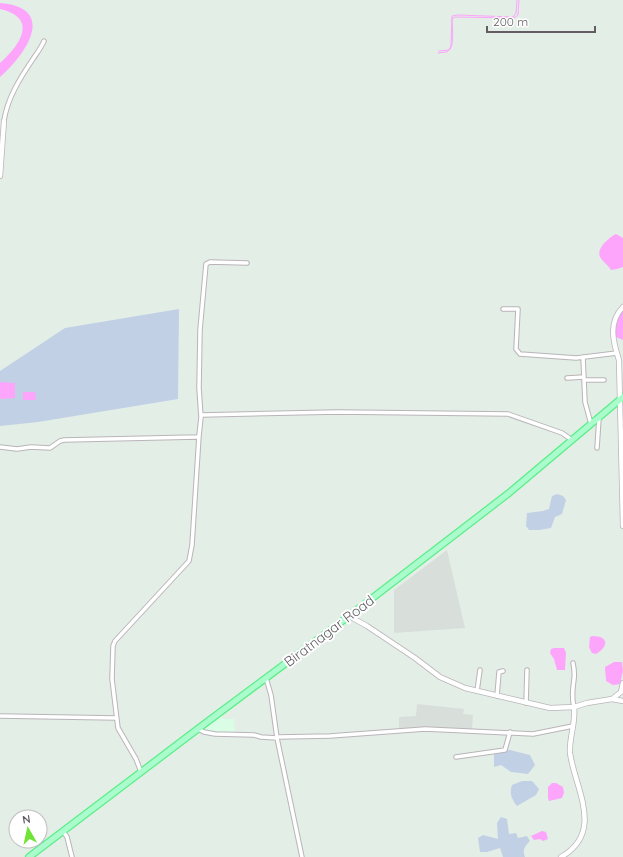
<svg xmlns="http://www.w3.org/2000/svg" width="623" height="857" font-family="Quicksand,sans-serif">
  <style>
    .commercial { fill: #dafde6 }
    .industrial { fill: #d8dfda }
    .green { fill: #c1d0e5 }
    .water { fill: #fca5fa }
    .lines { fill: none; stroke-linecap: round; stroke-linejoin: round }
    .stream { stroke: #fca5fa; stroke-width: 1 }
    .minor-casing { stroke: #bab4b9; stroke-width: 5.5 }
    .tertiary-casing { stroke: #bab4b9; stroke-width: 6 }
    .primary-casing { stroke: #5ded89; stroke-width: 8 }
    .minor { stroke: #fff; stroke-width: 3.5 }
    .tertiary { stroke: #fff; stroke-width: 4.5 }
    .primary { stroke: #aafccd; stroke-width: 5.5 }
    .labels { text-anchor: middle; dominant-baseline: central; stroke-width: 4; stroke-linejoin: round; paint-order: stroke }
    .street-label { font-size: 14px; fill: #645c63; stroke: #fff }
  </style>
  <rect width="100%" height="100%" fill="#e3eee7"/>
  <path class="commercial" d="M220,715l3,4h11l1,15 -21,-2 -12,-3z"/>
  <path class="industrial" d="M447,550l18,78 -71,5v-43z
    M417,704l47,5 -1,5 10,1 -1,14h-73v-12l17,-1z"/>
  <path class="green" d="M179,309l-1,90 -140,23 -38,4v-55l65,-43z
    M557,494l6,2 3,4 -4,14 -7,3 -4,11 -12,2h-10l-3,-4 1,-13 16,-2 6,-2 3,-13z
    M507,750h3l20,5 5,10 -7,9 -17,-2 -10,-7 -7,2v-13z
    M522,781h10l7,8 -3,6 -19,11c-5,-7 -8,-12 -5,-21z
    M501,817l6,2 2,15 7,-1 2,5 9,-2 3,5c-5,5 -8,9 -5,16h-22l-3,-9 -13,4h-7l-2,-14 5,-3 15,4 -1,-16z"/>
  <path class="water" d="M0,3c58,5 26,51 0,74v-14c20,-18 39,-45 0,-54z
    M616,234l7,4v29l-6,2 -6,1c-3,-5 -8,-8 -11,-13 -4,-9 10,-20 16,-23z
    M623,311v29l-7,-3c0,-11 0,-17 7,-26z
    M0,382l15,1v15l-15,1z
    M23,392h12l1,8h-13z
    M592,636c17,0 17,10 4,18l-4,-1 -3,-6 1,-10z
    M554,648h10l2,5 -1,17h-8l-3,-11 -4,-6 1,-4z
    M614,662h8l1,9 -3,13 -7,1 -7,-4c0,-5 -1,-9 -1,-14z
    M552,783h4l7,4 1,6 -2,5 -13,3 -1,-3v-11z
    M542,831l4,1 2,7 -5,2 -3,-2 -6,1 -3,-4z"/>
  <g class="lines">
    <path class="stream" d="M439,51l10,-1 2,-4 1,-30 6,-1 55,2 3,-4 1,-13
      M438,53c3,-1 8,0 10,-2 7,-3 4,-25 4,-32l3,-2 59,1 4,-3 1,-15"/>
    <defs>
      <path id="minor" d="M4,121c3,-22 16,-43 29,-62 4,-6 8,-11 11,-18
        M503,309h15l-2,40 4,5 56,4 41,-5
        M583,357l2,45 6,22
        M567,378l17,-1
        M584,380h20
        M201,417l-2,-29 1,-58 6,-66 4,-2 37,1
        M0,447l17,2 14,-2 19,1 10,-7 4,-1 133,-3 2,-1 2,-19 1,-2 135,-3 171,2 54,19 10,7
        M597,448l2,-30
        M573,663c1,5 2,10 1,16 -1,10 -3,17 0,28
        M266,678l5,17 6,43 25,119
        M477,691l3,-21
        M497,696l2,-24 4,-1
        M526,703l1,-33
        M0,716l116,2
        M198,729l6,3 11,2 39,1 7,2 16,1 1,-1 52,-1 95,-7 108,5 40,-8
        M456,757l49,-7 5,-18
        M141,772l-5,-13 -18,-31 -6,-49 1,-33 2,-5 74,-80 3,-16 7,-109
        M63,831l4,6 5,20"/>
      <path id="tertiary" d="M0,176l4,-55
        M623,307c-15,15 -10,35 -4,53l4,166
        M349,616l18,10 48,32 25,19 25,11 85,20 24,-1 13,-4 25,-4 11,2
        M612,699l9,-7 2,-9
        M561,857c44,-25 14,-68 9,-104 -1,-16 6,-30 4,-46"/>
      <path id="primary" d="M29,857l174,-132 146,-109 160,-123 114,-96"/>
    </defs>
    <use href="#minor" class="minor-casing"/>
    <use href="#tertiary" class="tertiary-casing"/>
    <use href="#primary" class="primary-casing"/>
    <use href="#minor" class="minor"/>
    <use href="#tertiary" class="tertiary"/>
    <use href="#primary" class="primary"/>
  </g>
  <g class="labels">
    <g class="street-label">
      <text transform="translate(329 631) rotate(-37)">Biratnagar Road</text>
    </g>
  </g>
  <g transform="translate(28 829) rotate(351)"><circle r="19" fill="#ffffff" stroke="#c1bec1"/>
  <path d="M0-3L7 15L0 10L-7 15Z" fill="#6fe434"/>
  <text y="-6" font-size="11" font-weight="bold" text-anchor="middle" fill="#645c63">N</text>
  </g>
  <path d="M487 26v6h108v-6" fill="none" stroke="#645c63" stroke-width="2"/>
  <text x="493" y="26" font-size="12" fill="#645c63" stroke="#ffffff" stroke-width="3" paint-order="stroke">200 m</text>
</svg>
